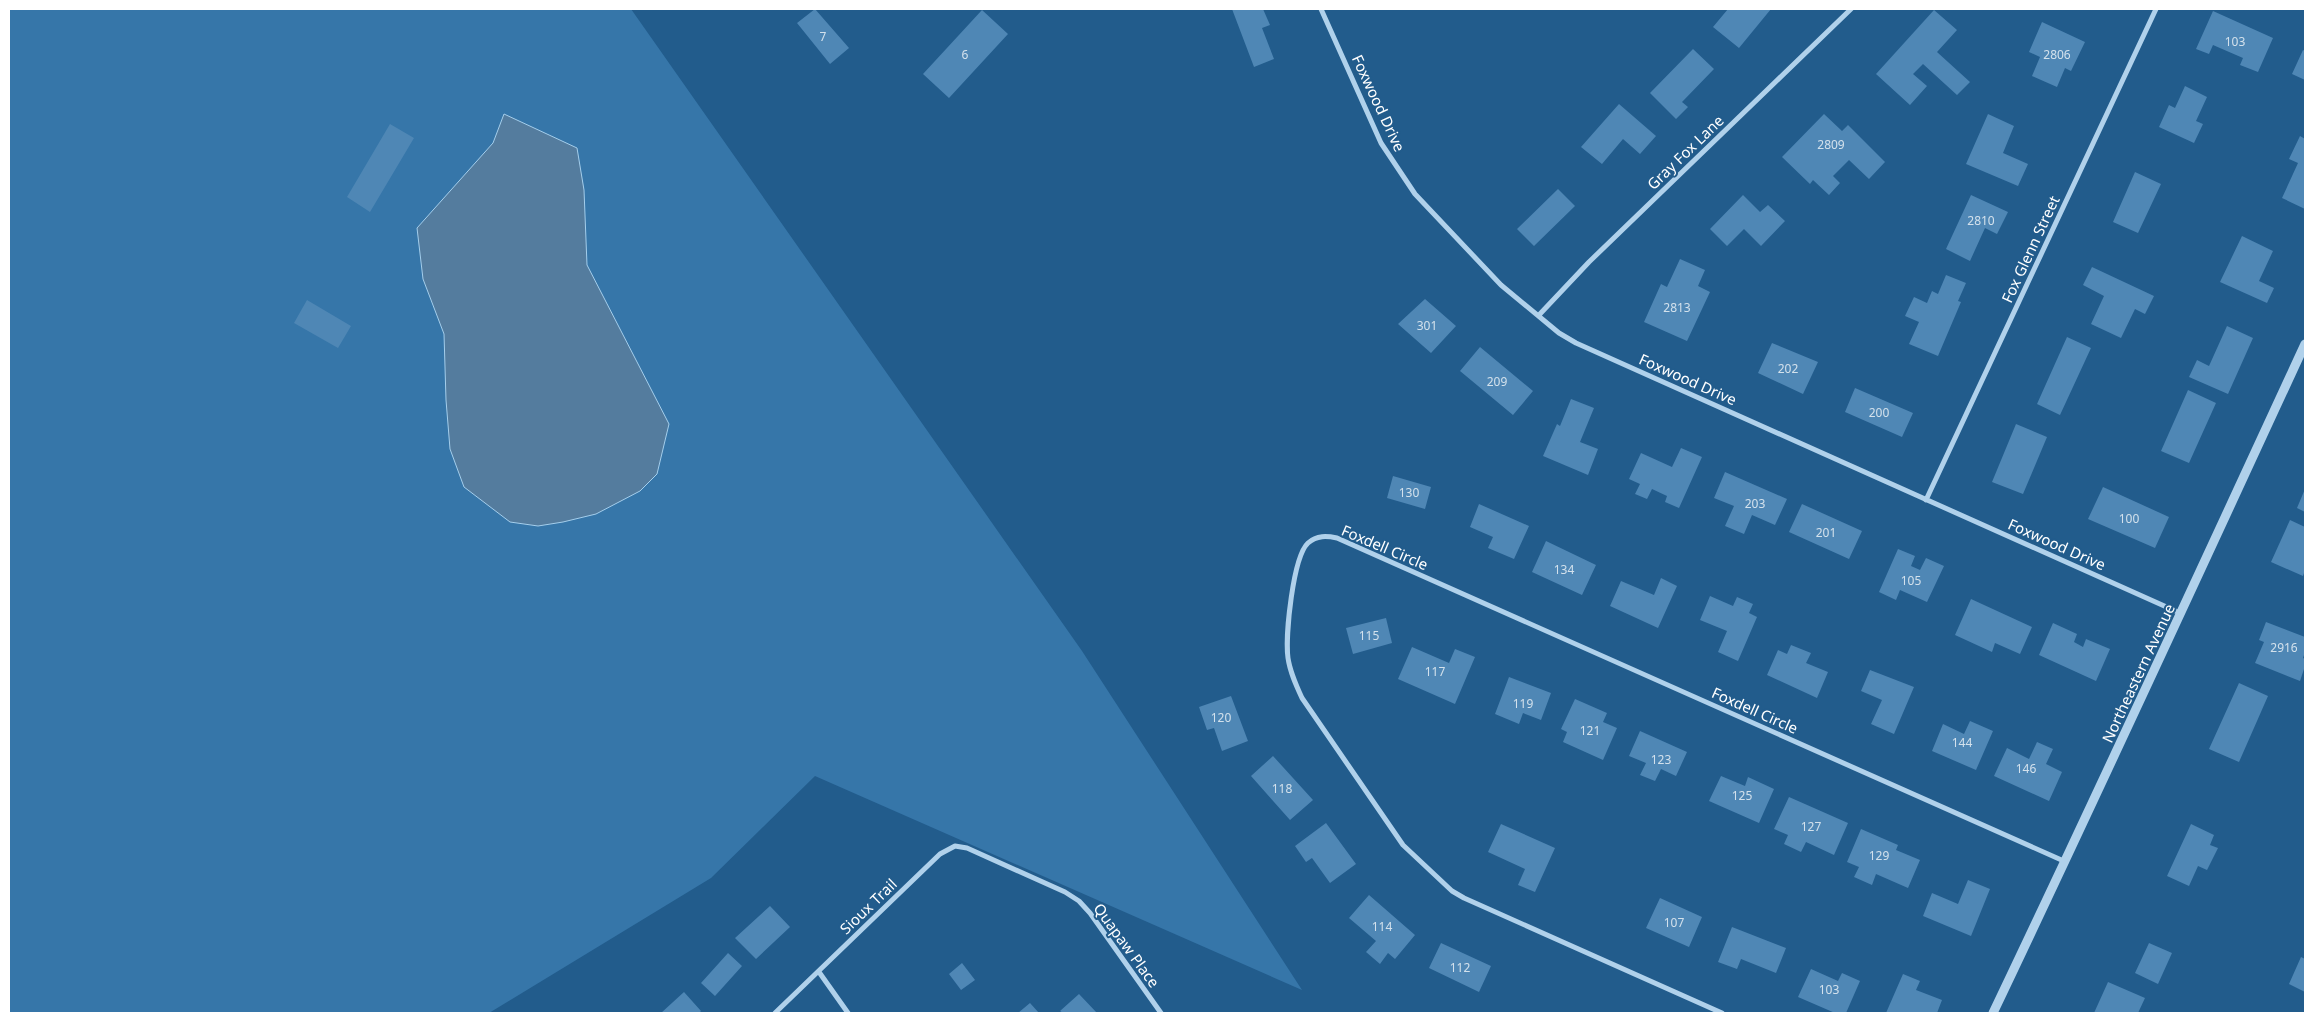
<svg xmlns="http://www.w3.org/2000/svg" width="2314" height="1022" font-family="'Noto Sans',sans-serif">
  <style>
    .green { fill: #3676a9 }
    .water { fill: #547c9e; stroke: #a4ceec }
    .building { fill: #4f87b5 }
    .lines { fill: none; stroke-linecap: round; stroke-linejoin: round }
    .minor { stroke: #b0d1eb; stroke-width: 5 }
    .tertiary { stroke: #b0d1eb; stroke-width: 9 }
    .labels { text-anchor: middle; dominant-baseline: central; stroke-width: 4; stroke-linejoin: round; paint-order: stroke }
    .number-label { font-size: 12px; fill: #d3e1ec }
    .street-label { font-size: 15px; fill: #fff; stroke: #225c8c }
  </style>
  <rect width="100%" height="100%" fill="#225c8c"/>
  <path class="green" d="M9,9h622l451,642 220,339 -487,-214 -104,102 -222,135h-480z"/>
  <path class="water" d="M504,114l73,34 7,42 3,75 82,159 -12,50 -17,17 -44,23 -33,8 -25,4 -28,-4 -46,-35 -14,-38 -4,-49 -2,-66 -21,-55 -6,-51 76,-85z"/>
  <path class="building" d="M815,9l34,39 -19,16 -33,-41z
    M1232,9h31l7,16 -8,3 12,31 -20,8z
    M1728,9h43l-32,39 -26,-21z
    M982,10l26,24 -59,64 -26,-24z
    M1934,10l23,20 -20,22 33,30 -13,13 -34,-31 -10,10 14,12 -17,19 -34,-31z
    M2213,11l60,27 -15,34 -18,-7 3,-7 -30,-13 -4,9 -13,-5z
    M2042,22l43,20 -14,29 -6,-3 -8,19 -25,-11 8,-19 -11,-5z
    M1693,49l21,20 -32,33 6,5 -12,12 -26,-26z
    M2303,50l2,1v29l-13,-6z
    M2185,86l22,11 -11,24 7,3 -9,19 -35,-16 10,-22 6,3z
    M1619,104l37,32 -16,18 -17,-15 -21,25 -21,-17z
    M1824,114l18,17 6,-6 37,37 -16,17 -20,-19 -16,16 7,7 -11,12 -16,-15 -3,4 -28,-27z
    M1988,114l26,12 -11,27 25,11 -10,22 -52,-22z
    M390,124l24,14 -44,74 -23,-15z
    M2300,136l5,3v70l-23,-11 16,-35 -9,-4z
    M2135,172l26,12 -23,49 -25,-11z
    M1558,189l17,17 -41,40 -17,-17z
    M1743,195l17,17 8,-7 17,16 -24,25 -17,-17 -17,17 -17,-17z
    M1971,195l37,17 -11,22 -12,-6 -15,33 -24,-12z
    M2242,236l31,15 -14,30 15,7 -7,15 -47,-21z
    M1680,259l25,11 -7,16 12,6 -23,49 -43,-19 17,-38 6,3z
    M2092,267l62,29 -9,18 -10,-5 -14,29 -30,-14 13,-28 -21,-11z
    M1946,275l20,8 -8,18 3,1 -23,54 -29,-12 10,-22 -14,-6 9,-19 13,6 5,-12 6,3z
    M1425,299l31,27 -25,27 -33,-29z
    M307,300l44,26 -13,22 -44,-25z
    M2227,326l26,12 -25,56 -39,-17 8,-17 12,6z
    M2067,337l24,11 -31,67 -23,-11z
    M1772,343l46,19 -15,32 -45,-21z
    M1480,347l53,44 -20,24 -53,-44z
    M1855,388l58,25 -11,24 -57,-25z
    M2188,390l28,13 -27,60 -28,-12z
    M1571,399l23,9 -14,34 18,7 -10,26 -45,-19 14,-32 3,2z
    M2016,424l31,13 -24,57 -31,-12z
    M1681,448l21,9 -23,51 -14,-6 2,-6 -15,-7 -5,10 -12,-5 5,-10 -11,-5 12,-26 31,14z
    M1725,472l62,27 -12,26 -23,-10 -8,19 -19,-8 9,-20 -20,-8z
    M1393,476l38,11 -6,22 -38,-11z
    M2103,487l66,30 -14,31 -67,-29z
    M2305,489v23l-8,-4z
    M1479,504l50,22 -15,33 -26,-11 5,-11 -23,-10z
    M1802,504l60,27 -13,28 -60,-27z
    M2290,520l15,7v43l-2,6 -32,-14z
    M1546,541l50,24 -14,30 -50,-23z
    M1898,549l17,7 -4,10 9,4 6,-12 18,8 -17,36 -27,-12 -4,10 -17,-8z
    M1661,578l16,8 -19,42 -48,-22 11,-25 33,14z
    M1710,596l23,10 4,-9 16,7 -4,9 8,4 -19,44 -20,-9 9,-21 -27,-11z
    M1971,599l61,28 -12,27 -25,-11 -3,9 -37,-17z
    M1386,618l6,25 -39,11 -7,-26z
    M2266,622l39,15v15l-2,6 2,1v7l-5,15 -45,-18 9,-21 -5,-2z
    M2053,623l24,11 -3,8 9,5 3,-8 24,10 -14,32 -57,-26z
    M1791,645l20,8 -5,10 22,9 -11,26 -50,-23 11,-25 9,4z
    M1412,647l37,16 6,-14 20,8 -20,47 -57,-25z
    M1870,670l44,17 -20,47 -23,-10 11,-24 -21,-9z
    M1509,677l42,16 -10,27 -18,-7 -4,11 -24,-10z
    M2239,683l29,13 -29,66 -30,-13z
    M1231,696l17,45 -26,10 -8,-23 -7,2 -8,-23z
    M1575,699l32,14 -4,9 14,6 -14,32 -40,-18 4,-10 -6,-3z
    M1970,721l23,10 -17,39 -44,-19 11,-27 21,10z
    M1640,731l47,21 -11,24 -15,-7 -6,12 -15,-6 6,-12 -17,-7z
    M2037,742l16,7 -7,15 16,8 -13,29 -55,-25 13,-28 22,11z
    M1273,756l40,44 -23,20 -39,-44z
    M1721,776l24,10 3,-9 26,12 -15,34 -50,-22z
    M1789,797l59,26 -14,32 -28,-13 -5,10 -17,-8 4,-9 -14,-6z
    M1326,823l30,41 -26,19 -18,-25 -6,4 -11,-16z
    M1501,824l54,24 -20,44 -17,-7 7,-16 -37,-17z
    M2191,824l23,11 -4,10 8,3 -11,22 -9,-4 -9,20 -22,-10z
    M1861,829l37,16 -2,5 24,10 -12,28 -32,-14 -4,11 -18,-8 5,-10 -12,-5z
    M1968,880l22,9 -19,47 -48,-20 9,-23 26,11z
    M1369,895l46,40 -20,24 -7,-6 -8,11 -14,-12 10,-11 -27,-23z
    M1660,898l42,19 -13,30 -43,-19z
    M770,906l20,21 -34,32 -21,-21z
    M1732,927l54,21 -10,25 -35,-14 -4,10 -19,-7z
    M1441,943l50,23 -12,26 -50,-24z
    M2149,943l23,10 -14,31 -23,-11z
    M728,953l14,13 -27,30 -14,-13z
    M2301,957l4,2v33l-16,-8z
    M962,963l13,17 -14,10 -12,-16z
    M1811,969l27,12 4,-8 18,8 -14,32h-11l-37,-16z
    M1903,974l17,7 -4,9 26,10 -5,13h-51z
    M2108,982l37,16 -7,15h-44z
    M684,992l17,19 -2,2h-38z
    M1079,994l18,19h-34l-3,-2z
    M1030,1003l9,10h-21z"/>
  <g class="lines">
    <path class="minor" d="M1321,9l60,134 34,51 86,91 58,48 17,10 604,270
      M1539,315l50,-53 262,-253
      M1926,500l230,-491
      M819,972l29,41
      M775,1013l165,-159 15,-8 12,2 98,44 14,9 11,12 71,100
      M1722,1013l-258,-115 -12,-7 -49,-46 -101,-147c-6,-13 -12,-26 -14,-40 -3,-22 5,-101 20,-115 9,-8 19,-7 29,-5l729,324"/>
    <path class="tertiary" d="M1993,1013c106,-222 209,-446 312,-669"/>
  </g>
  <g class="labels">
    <g class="number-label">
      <text x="823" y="36">7</text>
      <text x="2235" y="41">103</text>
      <text x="965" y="54">6</text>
      <text x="2057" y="54">2806</text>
      <text x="1831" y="144">2809</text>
      <text x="1981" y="220">2810</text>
      <text x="1677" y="307">2813</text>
      <text x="1427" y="325">301</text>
      <text x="1788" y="368">202</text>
      <text x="1497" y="381">209</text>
      <text x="1879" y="412">200</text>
      <text x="1409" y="492">130</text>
      <text x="1755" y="503">203</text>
      <text x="2129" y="518">100</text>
      <text x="1826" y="532">201</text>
      <text x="1564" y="569">134</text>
      <text x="1911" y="580">105</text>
      <text x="1369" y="635">115</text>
      <text x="2284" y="647">2916</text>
      <text x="1435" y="671">117</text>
      <text x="1523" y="703">119</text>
      <text x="1221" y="717">120</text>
      <text x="1590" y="730">121</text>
      <text x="1962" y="742">144</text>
      <text x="1661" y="759">123</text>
      <text x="2026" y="768">146</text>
      <text x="1282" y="788">118</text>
      <text x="1742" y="795">125</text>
      <text x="1811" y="826">127</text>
      <text x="1879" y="855">129</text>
      <text x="1674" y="922">107</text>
      <text x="1382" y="926">114</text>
      <text x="1460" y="967">112</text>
      <text x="1829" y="989">103</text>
    </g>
    <g class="street-label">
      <text transform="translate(1379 103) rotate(65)">Foxwood Drive</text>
      <text transform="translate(1685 152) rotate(-44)">Gray Fox Lane</text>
      <text transform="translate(2030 249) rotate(-65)">Fox Glenn Street</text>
      <text transform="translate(1688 379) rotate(24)">Foxwood Drive</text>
      <text transform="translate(2057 544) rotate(24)">Foxwood Drive</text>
      <text transform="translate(1385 547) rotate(23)">Foxdell Circle</text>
      <text transform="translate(2138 673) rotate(-65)">Northeastern Avenue</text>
      <text transform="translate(1755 710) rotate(24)">Foxdell Circle</text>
      <text transform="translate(868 906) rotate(-44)">Sioux Trail</text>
      <text transform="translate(1127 945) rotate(54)">Quapaw Place</text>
    </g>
  </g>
  <rect width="2314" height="1022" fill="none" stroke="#ffffff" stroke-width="20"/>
</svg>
